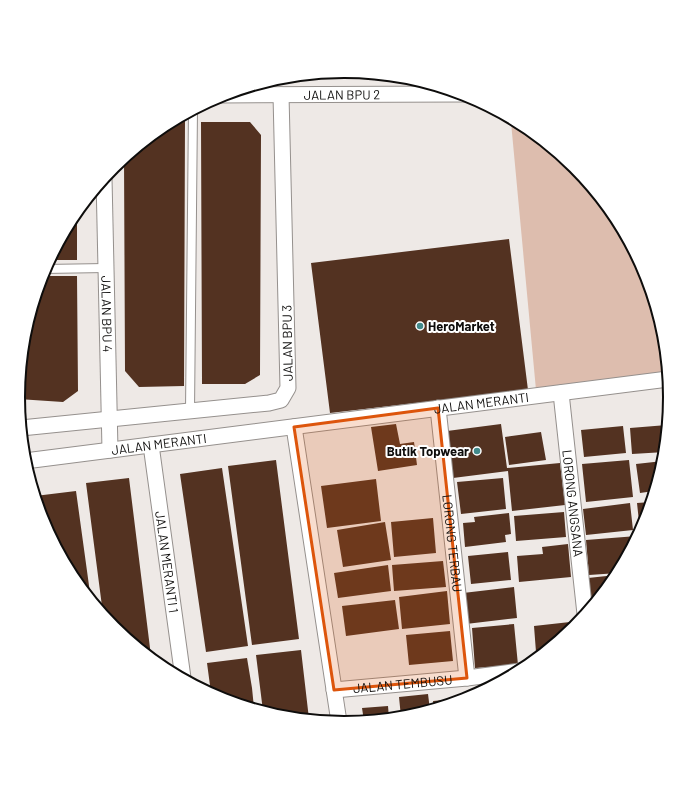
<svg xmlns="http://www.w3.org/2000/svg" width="688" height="793" font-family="Barlow,sans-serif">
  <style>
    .green { fill: #ddbdae }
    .building { fill: #533221 }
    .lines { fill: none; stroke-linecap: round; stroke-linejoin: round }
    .lane-casing { stroke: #95908d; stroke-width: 10 }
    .street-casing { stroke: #95908d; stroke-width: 17 }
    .lane { stroke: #fff; stroke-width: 8 }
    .street { stroke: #fff; stroke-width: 15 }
    .marked { fill: #dd550c; fill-opacity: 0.2; stroke: #dd550c; stroke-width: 3; stroke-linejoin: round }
    .poi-dot { fill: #428a8b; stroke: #fff; stroke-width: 1.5 }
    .labels { text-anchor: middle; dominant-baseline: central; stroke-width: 4; stroke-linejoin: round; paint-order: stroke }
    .street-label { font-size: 13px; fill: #0e0d0c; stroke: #fff }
    .poi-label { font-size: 13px; font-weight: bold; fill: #0e0d0c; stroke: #fff; text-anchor: start }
    .rim { fill: none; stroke: #0e0d0c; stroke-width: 2 }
  </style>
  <rect width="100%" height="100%" fill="#eee9e6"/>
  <path class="green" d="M511,122h8l6,4 50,40 40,50 30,56 19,61 4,39 -132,18z"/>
  <path class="building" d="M343,71l19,1v1h-34z
    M174,119h11l-1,267 -45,1 -14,-16 -1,-214 39,-32z
    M201,122h49l11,13 -1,240 -15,9h-43z
    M77,211v49h-28l24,-45z
    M509,239l19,151 -198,23 -19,-150z
    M42,276h35l1,115 -15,11 -45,-3 6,-66z
    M396,424l4,20 14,-2 3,23 -39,6 -7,-44z
    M501,424l6,44 53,-5 5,42 -53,6 -4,-40 -55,7 -6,-47z
    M667,425l-2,27 -33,2 -2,-26z
    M623,426l3,27 -42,4 -3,-27z
    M541,432l5,28 -37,5 -4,-28z
    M276,460l23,179 -47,6 -24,-179z
    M629,460l4,37 -47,5 -4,-38z
    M663,461l-9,30 -14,2 -4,-29z
    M222,468l26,178 -42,6 -26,-178z
    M129,478l22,178 -1,1 -37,-30 -10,-13 -17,-131z
    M503,478l3,31 -45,5 -4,-32z
    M376,479l5,42 -54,7 -6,-42z
    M76,491l15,109 -18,-23 -30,-56 -8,-25z
    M651,502l-6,19 -5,10 -3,-28z
    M630,503l3,27 -47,5 -3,-26z
    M564,512l2,25 -50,4 -2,-25z
    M509,513l2,21 -6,1 1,7 -41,5 -2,-24 12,-1 -1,-5z
    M433,518l3,35 -42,4 -3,-35z
    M385,522l6,38 -48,7 -6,-37z
    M637,536l-19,37 -29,2 -3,-35z
    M568,544l3,33 -52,5 -2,-26 26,-2 -1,-7z
    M508,552l3,28 -40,4 -3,-28z
    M443,561l3,26 -52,4 -2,-26z
    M388,565l3,26 -53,7 -4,-25z
    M616,575l-1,3 -24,29 -3,-29z
    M514,587l3,31 -51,6 -3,-31z
    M447,591l3,33 -48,5 -3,-32z
    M395,600l4,29 -53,7 -4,-30z
    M570,622l1,8 -26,21 -9,1 -2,-26z
    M514,624l4,41 -43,3 -3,-40z
    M450,631l3,30 -44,4 -3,-30z
    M301,650l8,69 -29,-3 -17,-5 -7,-56z
    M247,658l5,30 2,20 -35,-10 -8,-5 -4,-30z
    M428,694l2,16 -29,7 -2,-20z
    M466,698v1l-32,9 -1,-7z
    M388,706l1,12 -25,3 -2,-13z"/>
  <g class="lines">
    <defs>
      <path id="lane" d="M44,269l62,-1
        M190,411l3,-302"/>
      <g id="street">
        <path id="s1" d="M220,95l244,-1"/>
        <path id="s2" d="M104,178l6,272"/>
        <path id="s3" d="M561,393l24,221"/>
        <path id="s4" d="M438,408l29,270"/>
        <path d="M294,427l45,295"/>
        <path d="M21,428l248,-25 12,-3 7,-12 -7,-293"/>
        <path id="s5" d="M151,445l32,233"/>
        <path id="s6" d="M25,461l643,-82"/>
        <path id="s7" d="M334,690l133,-12 53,-7"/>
      </g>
    </defs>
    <use href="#lane" class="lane-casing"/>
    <use href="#street" class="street-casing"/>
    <use href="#lane" class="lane"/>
    <use href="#street" class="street"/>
  </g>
  <path class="marked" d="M438,408l29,270 -133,12 -40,-263z"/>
  <g class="poi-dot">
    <circle cx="420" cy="326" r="4"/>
    <circle cx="477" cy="451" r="4"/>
  </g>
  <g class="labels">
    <g class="street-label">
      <text stroke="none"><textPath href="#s1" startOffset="122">JALAN BPU 2</textPath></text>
      <text stroke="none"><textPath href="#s2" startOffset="136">JALAN BPU 4</textPath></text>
      <text transform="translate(287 343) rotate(-91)">JALAN BPU 3</text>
      <text stroke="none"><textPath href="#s6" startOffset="460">JALAN MERANTI</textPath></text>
      <text stroke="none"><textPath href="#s6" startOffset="135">JALAN MERANTI</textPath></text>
      <text stroke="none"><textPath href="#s3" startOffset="111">LORONG ANGSANA</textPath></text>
      <text stroke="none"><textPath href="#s4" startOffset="136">LORONG TERBAU</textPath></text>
      <text stroke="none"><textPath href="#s5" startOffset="118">JALAN MERANTI 1</textPath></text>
      <text stroke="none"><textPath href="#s7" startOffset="69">JALAN TEMBUSU</textPath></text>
    </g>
    <g class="poi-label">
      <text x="428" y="326">HeroMarket</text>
      <text x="469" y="451" text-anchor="end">Butik Topwear</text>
    </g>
  </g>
  <path d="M0 0H688V793H0ZM25 397a319 319 0 1 1 638 0a319 319 0 1 1-638 0Z" fill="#fff" fill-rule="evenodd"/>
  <path class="rim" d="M25 397a319 319 0 1 1 638 0a319 319 0 1 1-638 0Z"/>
</svg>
